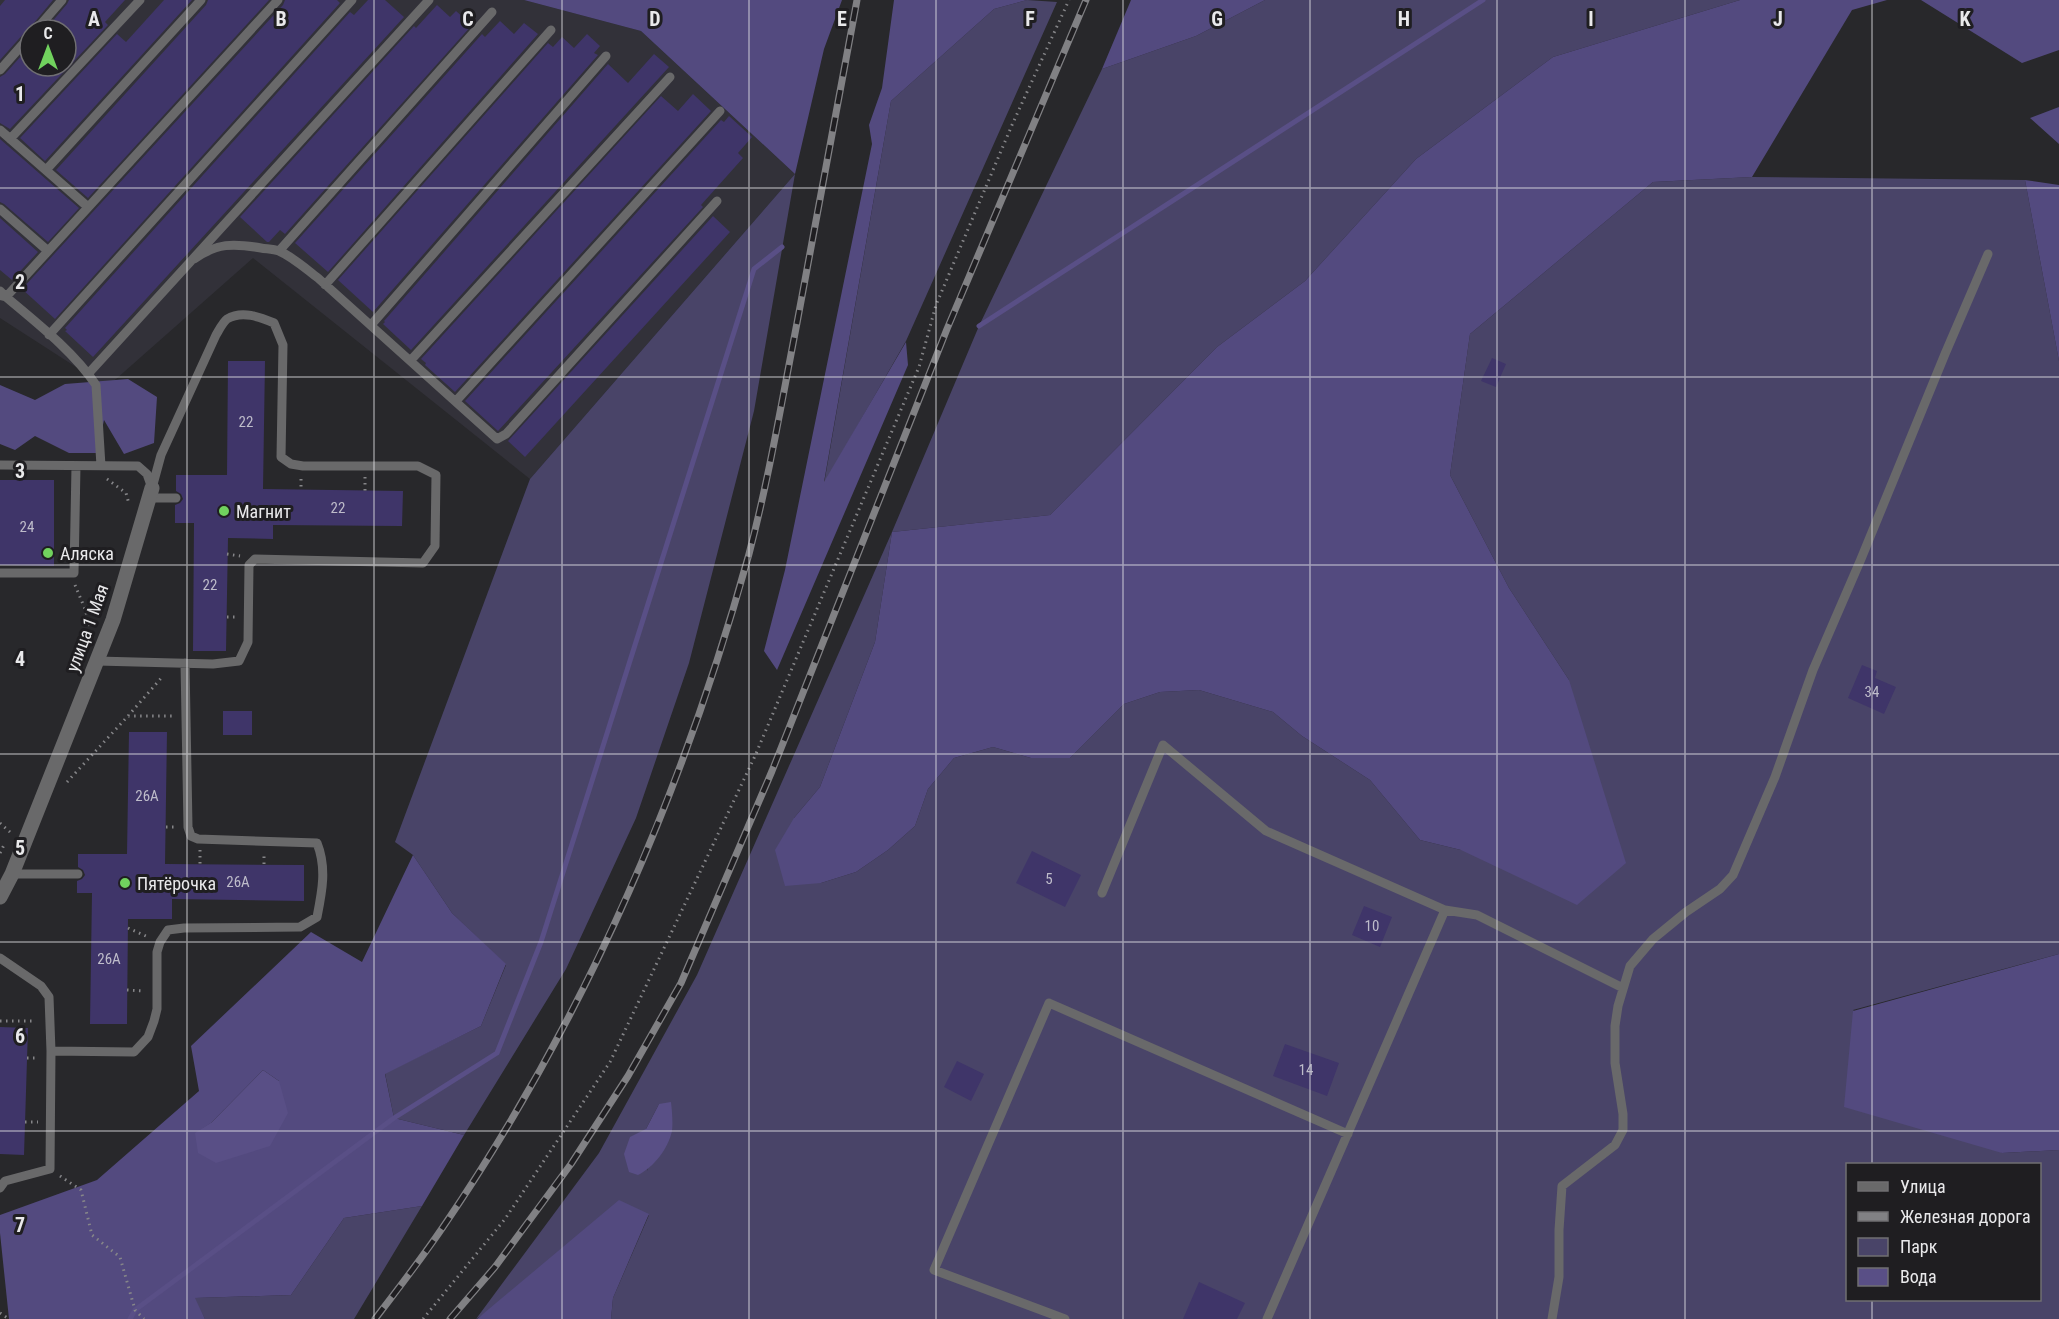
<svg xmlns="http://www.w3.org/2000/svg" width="2059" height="1319" font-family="'Roboto Condensed',sans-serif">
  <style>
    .built { fill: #323139; fill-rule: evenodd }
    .green { fill: #494468; fill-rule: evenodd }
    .forest { fill: #534a7f; fill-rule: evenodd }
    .water { fill: #594f86 }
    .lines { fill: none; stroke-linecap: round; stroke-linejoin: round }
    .stream { stroke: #594f86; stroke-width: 5 }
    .building { fill: #3f3569 }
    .path { stroke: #868689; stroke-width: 3; stroke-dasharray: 1.5 4.5; stroke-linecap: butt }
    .service { stroke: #69696a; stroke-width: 9 }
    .minor { stroke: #69696a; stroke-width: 15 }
    .rail-casing { stroke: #818184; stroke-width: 7 }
    .rail { stroke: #1f1e21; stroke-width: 4.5; stroke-dasharray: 14; stroke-linecap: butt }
    .grid { fill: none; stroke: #e9e9eb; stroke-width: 1.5; stroke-opacity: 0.55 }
    .poi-dot { fill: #71d25e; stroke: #1f1e21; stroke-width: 2 }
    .labels { text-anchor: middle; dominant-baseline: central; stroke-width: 6; stroke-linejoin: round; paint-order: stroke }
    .number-label { font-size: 15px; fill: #bebcca }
    .poi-label { font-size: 18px; fill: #e9e9eb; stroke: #1f1e21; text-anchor: start }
    .street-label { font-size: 18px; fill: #e9e9eb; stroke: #1f1e21 }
    .grid-label { font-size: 20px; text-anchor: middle; font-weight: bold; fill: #e9e9eb; stroke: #1f1e21; stroke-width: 6; stroke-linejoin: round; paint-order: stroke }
  </style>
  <rect width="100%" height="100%" fill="#28282b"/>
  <path class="built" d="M0,0h524l117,31 154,143 -265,305 -277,-221 -146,129 -107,-69zM30,30h36v36h-36z"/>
  <path class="green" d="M1027,0l30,2 -151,339 -82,143 67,-383 103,-92z
    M1265,0h475l-187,57 -137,102 -111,122 -88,66 -167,168 -158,17 -17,110 -55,145 -26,31 27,65 35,-11 32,-22 27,-24 13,-37 26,-31 39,-11 38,11h39l54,-54 36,-12 39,-2 74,22 29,24 68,44 50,60 41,10 108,-170 -60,-92 -59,-113 20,-141 183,-152 99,-5 273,3 34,181v593l-206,56 149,143 57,-3v169h-1448l2,-21 36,-83 -173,104 123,-166 98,-178 195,-443 87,-206 123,-257 94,-33zM659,1104l-12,67 -1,-42zM1848,1164h192v136h-192z
    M795,174l-41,237 -65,252 -53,155 -70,151 -102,166 -70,-17 -9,-45 96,-47 25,-61 -54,-52 -39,-58 -18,-13 135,-363z
    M422,1206l-68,113h-149l-11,-21 97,-3 53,-77z"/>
  <path class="forest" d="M524,0h318l-18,49 -29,125 -154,-143z
    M894,0h133l-33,9 -103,92 -67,381 82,-140 2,23 -131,305 -13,-19 21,-81 87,-426 -3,-19 13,-37z
    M1131,0h134l-69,36 -94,33z
    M1740,0h147l-35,10 -100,167 -99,5 -183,152 -20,141 59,113 60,92 57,183 -49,42 -116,-55 -41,-10 -50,-60 -68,-44 -29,-24 -74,-22 -39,2 -36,12 -54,54h-39l-38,-11 -39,11 -26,31 -13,37 -27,24 -32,22 -35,11 -36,3 -10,-36 19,-32 26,-31 55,-145 17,-110 158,-17 167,-168 88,-66 111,-122 137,-102z
    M1921,0h138v50l-37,13z
    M2059,107v37l-29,-26z
    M2025,180l34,5v176z
    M128,379l29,18 -3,46 -30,11 -20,-34 -7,33h-28l-34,-17 -20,14 -15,-6v-59l35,15 30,-16z
    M413,855l39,58 54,51 -25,62 -96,48 9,44 70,17 -42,71 -78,12 -53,77 -96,3 10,21h-196l-9,-86v-18l97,-35 102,-89 -8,-45 120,-114 51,30zM263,1070l16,11 -84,52 16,-10z
    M2059,954v196l-57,3 -158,-46 9,-96z
    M619,1200l30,14 -36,84 -2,21h-134z"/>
  <path class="water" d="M263,1070l16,11 9,32 -18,33 -54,17 -18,-10 -3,-20 16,-10z
    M671,1102c1,9 2,20 1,29 -4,18 -18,36 -34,44l-9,-3 -5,-18 6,-17 16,-8 13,-25z"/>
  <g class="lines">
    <path class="stream" d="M979,326l504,-326
      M130,1319l5,-9 259,-192 103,-65 44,-111 213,-673 28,-22"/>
  </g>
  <path class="building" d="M5,0h48l-24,29 -4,3 -25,28v-54z
    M69,0h56l-20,22 3,3 -98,104 -10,-6v-46l5,-3 25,-28v20h36v-36h-21l22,-26z
    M164,0h28l-147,161 -25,-23 97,-104 9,8z
    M208,0h61l-181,198 -32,-28 150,-165z
    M285,0h52l3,3 -285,316 -33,-30 261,-284z
    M368,0h17l19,17 -311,340 -28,-26 2,-1 -2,-2 285,-316 4,3z
    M437,5l13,12 6,-6 16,14 -187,209 -5,-4 -11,12h-2l-27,-25 174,-191 2,2z
    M500,21l14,13 10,-11 14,11 -210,238 -33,-29 187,-209 3,3z
    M587,34l13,12 -6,7 4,2 -225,257 -35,-32 210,-237 5,4 9,-10 12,11z
    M654,54l15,13 -258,283 -28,-26 2,-2 -1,-1 224,-257 20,19z
    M693,94l18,17 -256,281 -30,-27 1,-2 -5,-4 240,-263 17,15z
    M729,116l23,21 -14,16 5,5 -42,47 2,2 -205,224 -33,-30 256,-281 3,2z
    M0,139l79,69 -31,34 -44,-38 -4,-2z
    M713,216l17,16 -205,225 -17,-16z
    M0,218l38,34 -26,28 -12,-10z
    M1492,358l14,6 -10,23 -15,-6z
    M228,361h37l-2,128 140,2 -1,35 -129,-1v14l-45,-1 -2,113h-33l1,-128h-19v-18l5,-2 3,-4 -2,-5 -5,-3v-16h51z
    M0,480h54v86l-54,-1z
    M1862,665l15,6 -2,7 21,9 -12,27 -36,-16z
    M223,711h29v24h-29z
    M129,732h38l-2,132 139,1v36l-132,-2v20h-44l-1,105h-37l2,-131h-15v-12l5,-2 3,-4 -2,-5 -5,-3v-13h49z
    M1032,851l49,24 -16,32 -49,-24z
    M1364,906l28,11 -12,30 -28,-12z
    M0,1027l28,1 -4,127 -24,-1z
    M1285,1044l54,19 -12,33 -54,-20z
    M957,1061l27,13 -13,27 -27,-14z
    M1199,1282l46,21 -8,16h-54z"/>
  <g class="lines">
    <path class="path" d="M365,477v14
      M107,479l19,14 3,11
      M301,479v11
      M227,554l13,2
      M75,585l10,24 6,21
      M227,617h10
      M128,716l35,-40
      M67,782l61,-66h45
      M0,823l10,9
      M166,827h10
      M200,850v14
      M0,853l5,-10
      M264,864v-10
      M128,928l20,9
      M127,990l16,1
      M0,1021h36
      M27,1058h10
      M25,1122h13
      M60,1176l21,14 11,45 28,22 15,53 9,9
      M0,1313l9,6
      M423,1319l82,-100 105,-157 145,-306 164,-389 17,-62 76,-180 57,-125"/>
    <path class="service" d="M36,30l26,-30
      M0,70l30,-34
      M0,130l88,77
      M10,139l130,-139
      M46,170l155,-170
      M0,209l48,42
      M279,251l213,-239
      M194,259c23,-16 39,-16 67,-11 5,1 12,1 18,3 14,6 27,18 39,27l179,161 9,-5 211,-233
      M325,285l226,-255
      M0,291l6,6 272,-297
      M2,296l4,1c31,26 68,55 90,88l5,81
      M371,325l235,-269
      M49,335l303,-335
      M411,360l259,-283
      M88,374l341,-374
      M456,401l264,-290
      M0,465l138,1 9,8 5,14
      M150,498h26
      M0,573h74l2,-107
      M97,661l116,3 26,-3 9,-19 1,-77 6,-6 168,4 12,-17 1,-71 -18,-9h-115l-12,-2 -10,-7 2,-112 -9,-22c-14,-6 -32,-13 -47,-4 -4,3 -8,11 -11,16l-55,120 -9,33
      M12,874h66
      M1102,893l61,-148 103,86 179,79 -178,409
      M1445,910l32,5 146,73
      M0,958l41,28 8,11 2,54 83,1 14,-15 6,-16 3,-12v-57l3,-10 8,-12 16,-2 116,-1 17,-10c5,-25 10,-49 0,-74l-119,-4 -7,-3 -3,-9 -3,-164
      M0,1188l5,-7 45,-12 1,-118
      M1065,1319l-131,-49 115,-267 299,131
      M1552,1319l7,-42v-47l3,-44 53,-41 8,-15v-16l-8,-51v-37l3,-20 12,-40 23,-27 33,-27 34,-23 13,-14 42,-98 38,-107 48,-111 84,-205 43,-100"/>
    <path class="minor" d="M0,897l12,-23 101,-254 39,-132"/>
    <defs>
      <path id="rail" d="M375,1319c23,-30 47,-61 68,-92 140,-205 240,-435 306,-673 20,-76 33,-154 48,-231 20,-108 40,-215 60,-323
        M450,1319l45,-52 76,-103 57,-88 53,-93 91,-212 175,-442 139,-329"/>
    </defs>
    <use href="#rail" class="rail-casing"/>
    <use href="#rail" class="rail"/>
  </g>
  <path class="grid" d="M187,0v1319M374,0v1319M562,0v1319M749,0v1319M936,0v1319M1123,0v1319M1310,0v1319M1497,0v1319M1685,0v1319M1872,0v1164M0,188h2059M0,377h2059M0,565h2059M0,754h2059M0,942h2059M0,1131h2059M1872,1300v19"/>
  <g class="poi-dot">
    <circle cx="224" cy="511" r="6"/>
    <circle cx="48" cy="553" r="6"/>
    <circle cx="125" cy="883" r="6"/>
  </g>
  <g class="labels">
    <g class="number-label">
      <text x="246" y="422">22</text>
      <text x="338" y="508">22</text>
      <text x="27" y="527">24</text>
      <text x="210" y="585">22</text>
      <text x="1872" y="692">34</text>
      <text x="147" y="796">26А</text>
      <text x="1049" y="879">5</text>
      <text x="238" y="882">26А</text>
      <text x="1372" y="926">10</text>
      <text x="109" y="959">26А</text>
      <text x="1306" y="1070">14</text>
    </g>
    <g class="poi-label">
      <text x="236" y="511">Магнит</text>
      <text x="60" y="553">Аляска</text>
      <text x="137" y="883">Пятёрочка</text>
    </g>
    <g class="street-label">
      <text transform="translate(87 628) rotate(-70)">улица 1 Мая</text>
    </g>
  </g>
  <g class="grid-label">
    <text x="94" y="26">A</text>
    <text x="281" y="26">B</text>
    <text x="468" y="26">C</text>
    <text x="655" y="26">D</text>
    <text x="842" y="26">E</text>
    <text x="1030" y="26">F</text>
    <text x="1217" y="26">G</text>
    <text x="1404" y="26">H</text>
    <text x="1591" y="26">I</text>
    <text x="1778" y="26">J</text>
    <text x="1965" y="26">K</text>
    <text x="20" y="101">1</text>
    <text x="20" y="289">2</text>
    <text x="20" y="478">3</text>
    <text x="20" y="666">4</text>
    <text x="20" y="855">5</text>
    <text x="20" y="1043">6</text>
    <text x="20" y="1232">7</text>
  </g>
  <rect x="1846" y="1163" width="195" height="138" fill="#1f1e21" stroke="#706f72" stroke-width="1.5"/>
  <rect x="1858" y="1182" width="30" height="9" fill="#69696a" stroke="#706f72" stroke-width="1.5"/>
  <text x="1900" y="1193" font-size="18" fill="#e9e9eb">Улица</text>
  <rect x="1858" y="1212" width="30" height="9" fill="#818184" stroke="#706f72" stroke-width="1.5"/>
  <text x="1900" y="1223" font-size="18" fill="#e9e9eb">Железная дорога</text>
  <rect x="1858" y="1238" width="30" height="18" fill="#494468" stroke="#706f72" stroke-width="1.5"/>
  <text x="1900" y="1253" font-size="18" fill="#e9e9eb">Парк</text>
  <rect x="1858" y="1268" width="30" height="18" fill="#594f86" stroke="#706f72" stroke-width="1.5"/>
  <text x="1900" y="1283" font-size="18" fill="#e9e9eb">Вода</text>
  <g transform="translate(48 48)"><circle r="28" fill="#1f1e21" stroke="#706f72" stroke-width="1.5"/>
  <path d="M0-4.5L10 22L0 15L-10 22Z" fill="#71d25e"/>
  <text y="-9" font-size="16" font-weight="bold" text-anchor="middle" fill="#e9e9eb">С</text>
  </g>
</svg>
